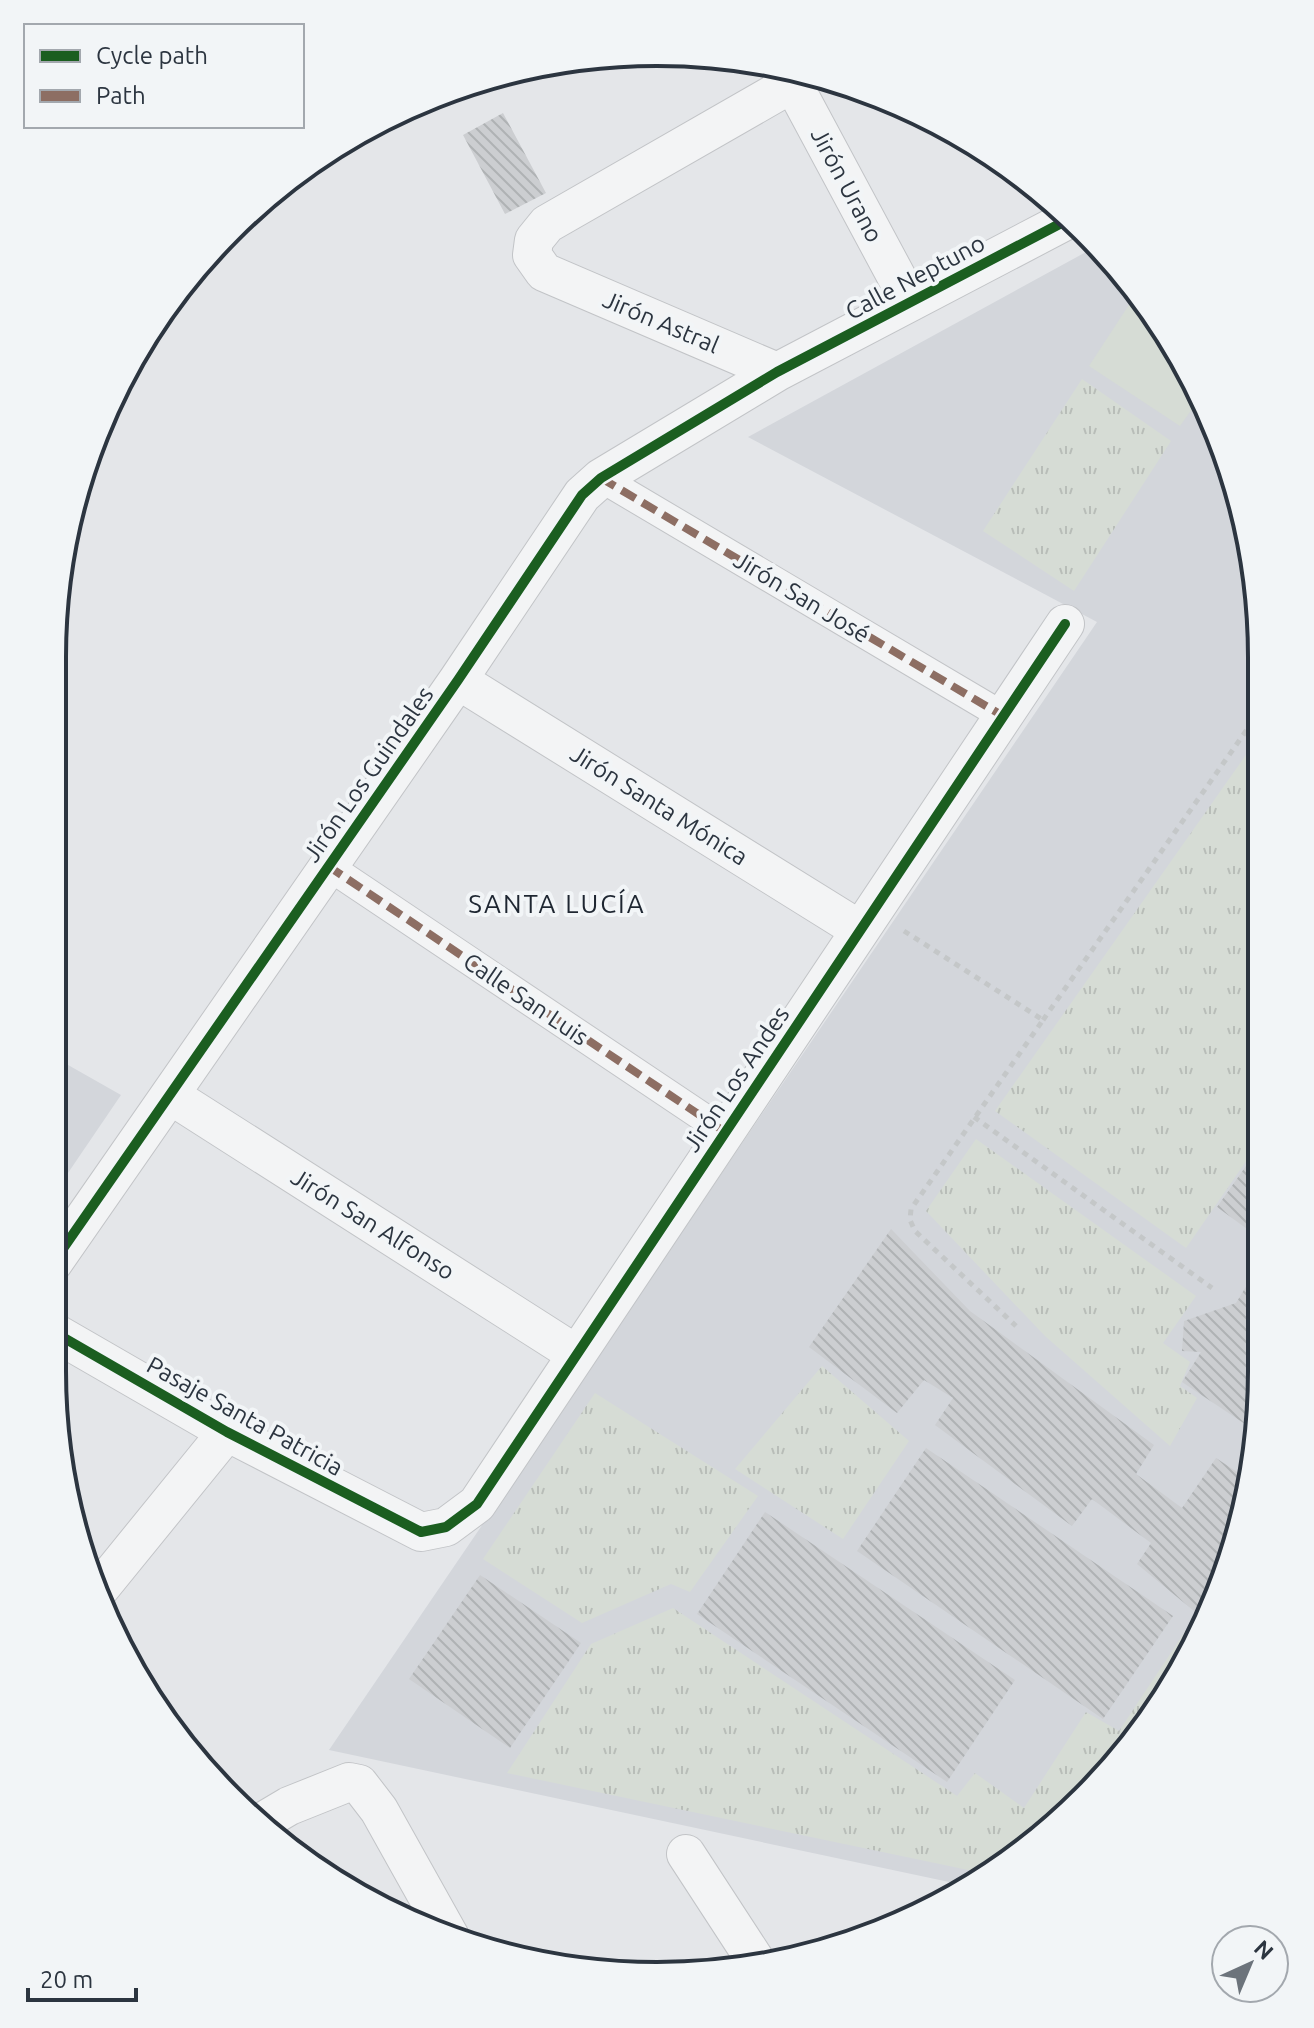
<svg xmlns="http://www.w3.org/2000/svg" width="1314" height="2028" font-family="Ubuntu,sans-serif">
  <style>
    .built { fill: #d3d6db }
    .grass { fill: url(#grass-tufts) }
    .pitch { fill: #d6dcd5 }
    .building { fill: url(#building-back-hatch) }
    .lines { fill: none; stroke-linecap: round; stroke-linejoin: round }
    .pedestrian-casing { stroke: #c2c4c7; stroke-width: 30 }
    .minor-casing { stroke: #c2c4c7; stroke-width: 40 }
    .path { stroke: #c4c7c8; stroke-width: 5; stroke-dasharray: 6 6; stroke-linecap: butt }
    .pedestrian { stroke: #f3f4f5; stroke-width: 28 }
    .minor { stroke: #f3f4f5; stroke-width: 38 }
    .quiet { stroke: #8d6e63; stroke-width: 8; stroke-dasharray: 16 8; stroke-linecap: butt }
    .cycleway-casing { stroke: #f2f5f7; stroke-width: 15 }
    .cycleway { stroke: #1b5e20; stroke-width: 10 }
    .labels { text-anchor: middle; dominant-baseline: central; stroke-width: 8; stroke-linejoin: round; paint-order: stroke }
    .street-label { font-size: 24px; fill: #2c3540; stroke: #f2f5f7 }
    .neighbourhood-label { font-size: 26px; letter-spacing: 2px; fill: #1e2631; stroke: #f2f5f7 }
    .rim { fill: none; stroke: #2c3540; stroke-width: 4 }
  </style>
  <defs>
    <pattern id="grass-tufts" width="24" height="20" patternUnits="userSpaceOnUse" patternTransform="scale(2)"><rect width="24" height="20" fill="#d6dcd5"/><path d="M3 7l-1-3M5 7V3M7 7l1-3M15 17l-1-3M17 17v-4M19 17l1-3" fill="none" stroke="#b8bdb8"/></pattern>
    <pattern id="building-back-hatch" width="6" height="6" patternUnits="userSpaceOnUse" patternTransform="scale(2)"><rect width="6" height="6" fill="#ccced1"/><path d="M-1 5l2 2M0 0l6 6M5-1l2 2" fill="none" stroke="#afb2b4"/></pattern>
  </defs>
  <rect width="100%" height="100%" fill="#e4e6e9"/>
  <path class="built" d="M1097,246l40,43 63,101 41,111 20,117 -4,832 -41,153 -104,167 -119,104 -25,12 -639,-136 768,-1128 -349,-185z
    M54,1057l67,38 -68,100z"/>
  <path class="grass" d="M1082,379l89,62 -97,150 -91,-60z
    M1260,735l-2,409 -72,104 -191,-137z
    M976,1139l220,157 -33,47 27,19 -10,24 17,12 -27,48 -125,-110 -119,-125z
    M822,1366l87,75 -66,98 -108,-70z
    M595,1393l163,103 -68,96 -19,-8 -89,39 -99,-64z
    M673,1608l284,188 18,-23 49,35 62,-96 33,19 71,-107 9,6 -87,140 -120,105 -485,-102 84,-129z"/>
  <path class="pitch" d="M1138,291l64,104 -22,31 -91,-60z"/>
  <path class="building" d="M503,113l43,80 -41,21 -42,-79z
    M1258,1149v88l-41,-30z
    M891,1229l79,82 184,134 -18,29 46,34 34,-50 33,22 -33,123 -11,17 -68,-56 14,-21 -59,-44 -20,27 -137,-101 18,-27 -29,-18 -27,33 -88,-66z
    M1258,1267l-1,165 -75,-50 19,-30 -19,-1 2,-30 52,-18z
    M926,1448l247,168 -70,103 -246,-168z
    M765,1512l250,168 -68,102 -250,-168z
    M480,1575l101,68 -71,105 -101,-69z"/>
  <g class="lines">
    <defs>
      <path id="pedestrian" d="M601,478l402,238
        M328,866l397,266"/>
      <path id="minor" d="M785,69l125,233
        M777,372l-233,-100 -12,-17 2,-15 13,-16 246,-141
        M458,680l402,250
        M170,1095l406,259
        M53,1263l405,-583 124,-185 19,-17 176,-106 294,-154
        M52,1331l175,101 194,100 25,-5 31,-23 588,-880
        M97,1592l130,-160
        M262,1822l27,-16 60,-24 10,2 20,26 71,127
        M686,1854l71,109"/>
    </defs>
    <use href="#pedestrian" class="pedestrian-casing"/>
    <use href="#minor" class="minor-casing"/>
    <path class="path" d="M904,931l139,89 -132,189 -1,11 5,11 101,95
      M1043,1020l217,-309
      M974,1117l238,171"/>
    <use href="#pedestrian" class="pedestrian"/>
    <use href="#minor" class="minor"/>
    <path class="quiet" d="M601,478l402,238
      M328,866l397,266"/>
    <defs>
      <path id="cycleway" d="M53,1263l405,-583 124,-185 19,-17 176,-106 294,-154
        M52,1331l175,101 194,100 25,-5 31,-23 588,-880"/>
    </defs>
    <use href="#cycleway" class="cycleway-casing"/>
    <use href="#cycleway" class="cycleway"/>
  </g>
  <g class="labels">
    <g class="street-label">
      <text transform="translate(847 185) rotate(62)">Jirón Urano</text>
      <text transform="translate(915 277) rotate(-28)">Calle Neptuno</text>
      <text transform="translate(661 322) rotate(23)">Jirón Astral</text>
      <text transform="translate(802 597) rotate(31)">Jirón San José</text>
      <text transform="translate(368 774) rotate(-55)">Jirón Los Guindales</text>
      <text transform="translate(659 805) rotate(32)">Jirón Santa Mónica</text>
      <text transform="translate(526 999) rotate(34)">Calle San Luis</text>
      <text transform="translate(736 1079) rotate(-56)">Jirón Los Andes</text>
      <text transform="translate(373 1224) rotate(32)">Jirón San Alfonso</text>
      <text transform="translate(245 1416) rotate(29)">Pasaje Santa Patricia</text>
    </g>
    <g class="neighbourhood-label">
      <text x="557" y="903">SANTA LUCÍA</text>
    </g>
  </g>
  <path d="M0 0H1314V2028H0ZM657 66H657A591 591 0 0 1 1248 657V1371A591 591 0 0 1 657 1962H657A591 591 0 0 1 66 1371V657A591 591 0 0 1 657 66Z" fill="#f2f5f7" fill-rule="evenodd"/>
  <path class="rim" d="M657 66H657A591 591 0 0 1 1248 657V1371A591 591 0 0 1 657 1962H657A591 591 0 0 1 66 1371V657A591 591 0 0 1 657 66Z"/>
  <rect x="24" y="24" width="280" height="104" fill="#f2f5f7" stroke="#a3a8ae" stroke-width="2"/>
  <rect x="40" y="50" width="40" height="12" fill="#1b5e20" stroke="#a3a8ae" stroke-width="2"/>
  <text x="96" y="64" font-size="24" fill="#2c3540">Cycle path</text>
  <rect x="40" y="90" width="40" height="12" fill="#8d6e63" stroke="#a3a8ae" stroke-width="2"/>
  <text x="96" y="104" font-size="24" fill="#2c3540">Path</text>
  <g transform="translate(1250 1964) rotate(44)"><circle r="38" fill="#f2f5f7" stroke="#a3a8ae" stroke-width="2"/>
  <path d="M0-6L14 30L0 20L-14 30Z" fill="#6c737b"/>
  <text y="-12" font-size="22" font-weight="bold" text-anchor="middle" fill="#2c3540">N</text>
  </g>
  <path d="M28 1988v12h108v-12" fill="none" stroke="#2c3540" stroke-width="4"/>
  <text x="40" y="1988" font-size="24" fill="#2c3540" stroke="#f2f5f7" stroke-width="6" paint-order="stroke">20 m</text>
</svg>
